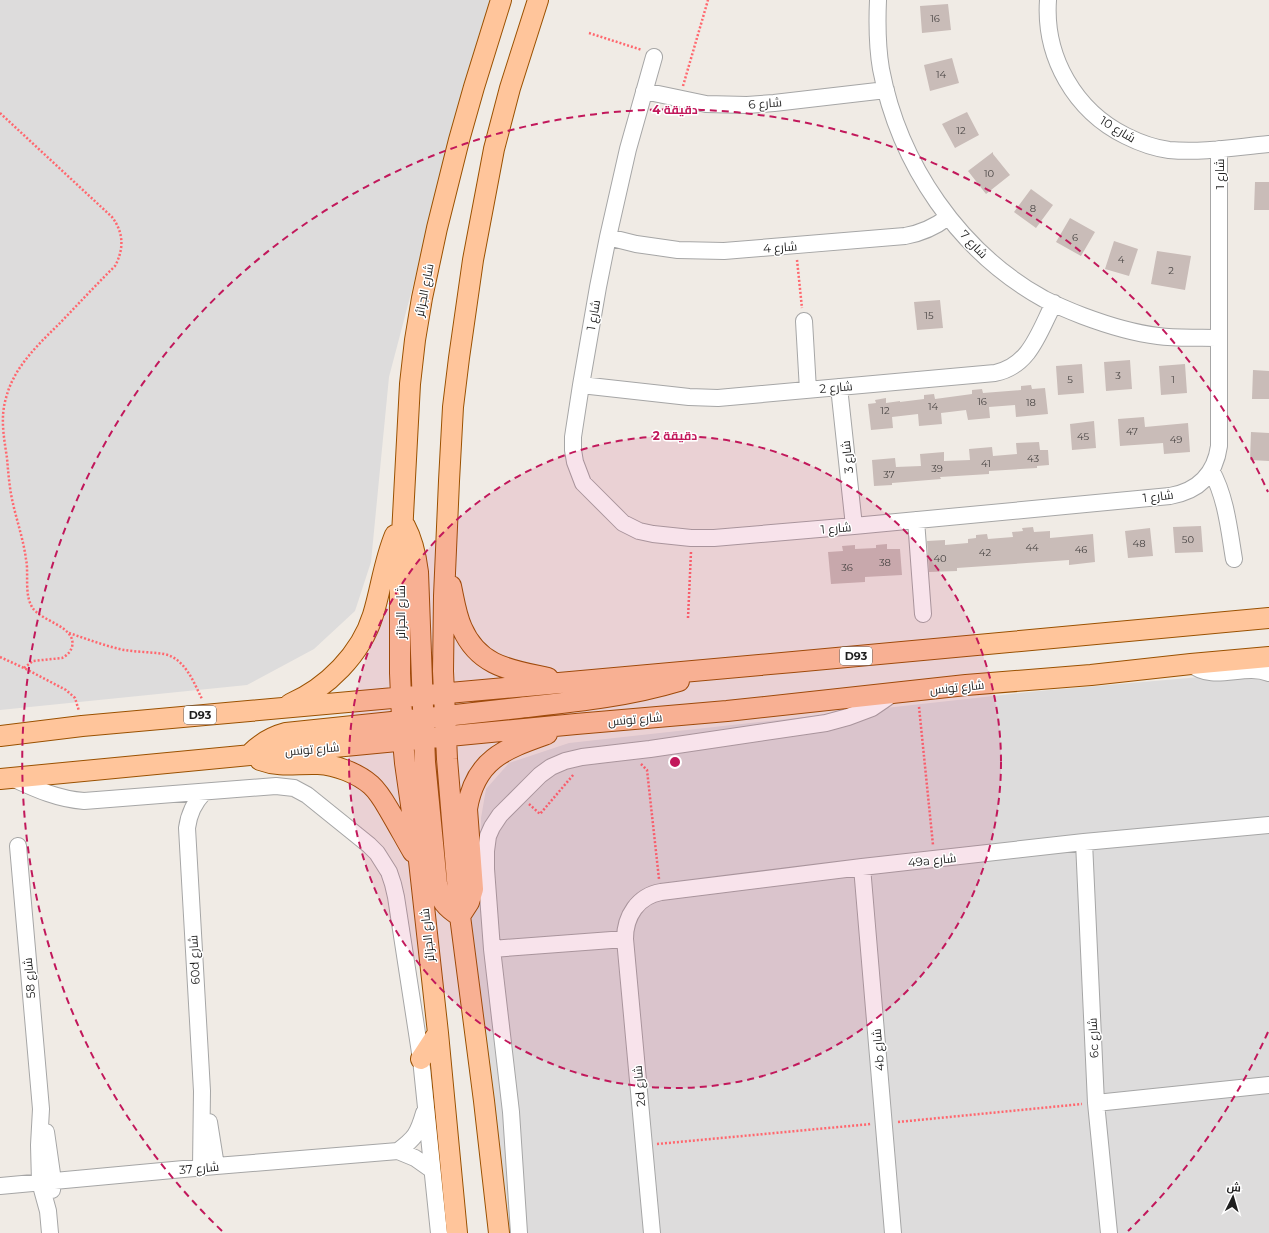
<svg xmlns="http://www.w3.org/2000/svg" width="1269" height="1233" font-family="Montserrat,Cairo,sans-serif">
  <style>
    .residential { fill: #dddcdc }
    .building { fill: #c9bcb8 }
    .lines { fill: none; stroke-linecap: round; stroke-linejoin: round }
    .minor-casing { stroke: #a6a6a6; stroke-width: 18 }
    .major-casing { stroke: #9a5100; stroke-width: 22 }
    .path { stroke: #ff676e; stroke-width: 2.5; stroke-dasharray: 2 2; stroke-linecap: butt }
    .minor { stroke: #fff; stroke-width: 16 }
    .major { stroke: #ffc59b; stroke-width: 20 }
    .ring { fill: none; stroke: #c2185b; stroke-width: 2; stroke-dasharray: 7 5 }
    .labels { text-anchor: middle; dominant-baseline: central; stroke-width: 3; stroke-linejoin: round; paint-order: stroke }
    .number-label { font-size: 10px; fill: #4a4645 }
    .shield { fill: #fff; stroke: #626262; stroke-width: 1 }
    .shield-label { font-size: 11px; font-weight: bold; fill: #1f1f1f }
    .street-label { font-size: 12px; fill: #1f1f1f; stroke: #fff }
    .centre { fill: #c2185b; stroke: #fff; stroke-width: 2 }
    .ring-label { font-size: 12px; text-anchor: middle; font-weight: bold; fill: #c2185b; stroke: #fff; stroke-width: 3; stroke-linejoin: round; paint-order: stroke }
  </style>
  <rect width="100%" height="100%" fill="#f0ebe5"/>
  <path class="residential" d="M0,0h491l-12,34 -90,343 -18,185 -16,49 -41,38 -67,36 -247,25z
    M1269,671v562h-769l-32,-345 14,-26 -1,-44 5,-29 23,-26 60,-20 470,-52z"/>
  <path class="building" d="M948,4l3,26 -29,3 -2,-27z
    M952,58l7,25 -29,8 -6,-26z
    M967,112l12,23 -24,13 -13,-24z
    M993,152v2l17,21 -24,19 -18,-23z
    M1255,182h14v28h-15z
    M1031,189l22,16 -17,23 -22,-16z
    M1070,218l25,14 -14,24 -25,-14z
    M1114,241l24,8 -9,27 -24,-7z
    M1157,251l34,5 -6,34 -34,-6z
    M940,300l3,28 -26,2 -3,-28z
    M1130,360l2,29 -26,2 -2,-29z
    M1082,364l2,29 -26,2 -2,-29z
    M1185,364l2,29 -26,2 -2,-29z
    M1253,370l16,1v28h-17z
    M1031,385l1,4 13,-1 3,26 -32,3 -1,-12 -26,2 1,11 -22,2 -2,-10 -25,3 1,11 -23,2 -1,-12 -26,3 1,11 -22,2 -3,-26 8,-1 -1,-3 11,-2v5l14,-2v1l24,-3v-4l10,-1 1,5 37,-5v-4l10,-1 1,4 38,-3v-4z
    M1144,417l1,10 43,-4 2,29 -26,2 -1,-11 -43,3 -2,-27z
    M1094,421l2,27 -24,2 -2,-26z
    M1251,432l18,1v28l-19,-1z
    M1039,442l1,8h8l1,15 -12,1v2l-48,3v3l-49,3 1,2 -49,4v2l-18,1 -2,-26 23,-2 1,9 25,-1 -1,-12 24,-2v9l26,-1 -1,-11 23,-2 1,9 24,-2 -1,-11z
    M1201,526l2,26 -28,1 -2,-26z
    M1033,527l1,5 16,-1v7l43,-4 2,28 -26,3v-5l-112,8v3l-28,1 -2,-31 18,-1v5l23,-2v-4l8,-1v-3l11,-1 1,5 25,-2 -1,-5 11,-1 -1,-3z
    M1150,528l3,28 -25,2 -3,-27z
    M887,544v5h13l2,26 -37,2v5l-34,2 -3,-32 15,-1 -1,-5 13,-1v4l21,-1v-3z"/>
  <g class="lines">
    <defs>
      <path id="minor" d="M878,0c-1,23 -1,46 3,69 18,95 78,183 163,230 12,6 26,12 39,17 24,9 50,17 75,20 20,3 41,1 61,2
        M1048,0c-4,57 27,111 78,136 14,7 28,12 43,14 34,3 67,-3 100,-6
        M654,57l-26,92 -20,88 -10,50 -17,98 -8,52v13l2,12 8,21 40,40 16,8 14,3 38,4h23l140,-12 316,-30c28,-5 45,-21 49,-50v-297
        M644,91l62,13 41,1 27,-2 112,-13
        M608,237l28,7 42,6 46,1 181,-15c17,-3 30,-9 43,-19
        M804,321l4,69
        M581,385l108,12 29,1 277,-25c35,-7 44,-41 59,-70
        M839,387l15,139
        M1211,470c15,27 18,59 23,89
        M916,520l7,94
        M1191,664c23,19 52,-1 78,9
        M12,778c24,11 45,21 72,23l192,-15 18,2 13,7 62,50 8,8 12,19 4,12 3,13 25,162 18,174
        M1084,842l12,261 13,130
        M18,846l23,263 -2,36 1,37 8,29 2,22
        M862,867l31,366
        M492,949l133,-10
        M1096,1103l173,-18
        M209,1122l7,44
        M46,1132l7,49 -1,9
        M398,1151c17,-13 20,-17 26,-38
        M201,1167l1,-76 -15,-263c2,-15 7,-25 17,-36
        M0,1186l216,-20 182,-15 17,7 17,12
        M519,1233l-8,-121 -19,-163 -6,-80v-18l2,-15 4,-9 8,-12 40,-40 11,-8 14,-6 17,-4 68,-8 176,-26 22,-6 24,-9 22,-15
        M652,1233l-27,-294c0,-23 13,-43 36,-47l201,-25 222,-25 185,-17"/>
      <path id="major" d="M405,526c8,15 11,30 13,46l7,190 12,122c2,16 10,24 23,32
        M451,586c3,14 5,29 11,42 17,39 49,42 86,50
        M290,704c37,-16 71,-50 83,-89 8,-26 11,-54 22,-80
        M0,736l82,-10 711,-64 476,-44
        M250,754c11,-11 21,-17 36,-21 77,-8 155,-16 232,-25 54,-6 108,-11 161,-27
        M260,760c22,8 36,3 58,4 18,1 39,9 53,21 9,8 15,20 21,30 7,12 14,25 21,37
        M0,779l576,-55 151,-13 239,-26 125,-10 100,-11 78,-7
        M460,916l9,-14 4,-13 -6,-80c8,-50 38,-60 80,-75
        M421,1059l17,-26
        M457,1233l-19,-200 -19,-172 -14,-98 -2,-22 -3,-68v-101l10,-188 5,-44 7,-42 15,-70 22,-88 15,-53 27,-87
        M499,1233l-15,-132 -24,-185 -13,-157 -4,-88 1,-75 5,-115 4,-74 6,-49 14,-98 21,-111 16,-61 28,-88"/>
    </defs>
    <use href="#minor" class="minor-casing"/>
    <use href="#major" class="major-casing"/>
    <path class="path" d="M589,33l53,17
      M683,86l25,-86
      M0,113l112,104c12,16 12,32 3,49 -18,18 -35,36 -53,55 -22,22 -48,45 -56,77 -6,20 -2,40 1,60 1,12 2,24 4,36 4,22 12,43 15,65 3,15 -2,34 6,48 9,15 45,19 40,40 -2,6 -6,9 -10,11l-29,3 -9,7
      M797,260l5,48
      M688,618l3,-66
      M69,633c18,6 36,13 55,17 13,2 27,2 40,4 21,4 30,29 38,45
      M0,657l24,11 42,22 9,8 4,13
      M919,707l14,138
      M641,764l6,6 12,109
      M529,804l11,10 34,-40
      M898,1122l184,-18
      M657,1144l214,-20"/>
    <use href="#minor" class="minor"/>
    <use href="#major" class="major"/>
  </g>
  <circle cx="675" cy="762" r="326" fill="#c2185b" fill-opacity=".12"/>
  <g class="ring">
    <circle cx="675" cy="762" r="326"/>
    <path d="M1268 1032A652 652 0 0 1 1128 1231M222 1231A652 652 0 1 1 1268 492"/>
  </g>
  <g class="labels">
    <g class="number-label">
      <text x="935" y="18">16</text>
      <text x="941" y="74">14</text>
      <text x="961" y="130">12</text>
      <text x="989" y="173">10</text>
      <text x="1033" y="208">8</text>
      <text x="1075" y="237">6</text>
      <text x="1121" y="259">4</text>
      <text x="1171" y="270">2</text>
      <text x="929" y="315">15</text>
      <text x="1118" y="375">3</text>
      <text x="1070" y="379">5</text>
      <text x="1173" y="379">1</text>
      <text x="982" y="401">16</text>
      <text x="1031" y="402">18</text>
      <text x="933" y="406">14</text>
      <text x="885" y="410">12</text>
      <text x="1132" y="431">47</text>
      <text x="1083" y="436">45</text>
      <text x="1176" y="439">49</text>
      <text x="1033" y="458">43</text>
      <text x="986" y="463">41</text>
      <text x="937" y="468">39</text>
      <text x="889" y="474">37</text>
      <text x="1188" y="539">50</text>
      <text x="1139" y="543">48</text>
      <text x="1032" y="547">44</text>
      <text x="1081" y="549">46</text>
      <text x="985" y="552">42</text>
      <text x="940" y="558">40</text>
      <text x="885" y="562">38</text>
      <text x="847" y="567">36</text>
    </g>
    <g class="shield">
      <rect x="840" y="647" width="32" height="18" rx="3"/>
      <rect x="184" y="706" width="32" height="18" rx="3"/>
    </g>
    <g class="shield-label">
      <text x="856" y="656">D93</text>
      <text x="200" y="715">D93</text>
    </g>
    <g class="street-label">
      <text transform="translate(765 103) rotate(-4)">شارع 6</text>
      <text transform="translate(1118 129) rotate(31)">شارع 10</text>
      <text transform="translate(1219 174) rotate(-90)">شارع 1</text>
      <text transform="translate(974 244) rotate(46)">شارع 7</text>
      <text transform="translate(780 247) rotate(-4)">شارع 4</text>
      <text transform="translate(424 290) rotate(-79)">شارع الجزائر</text>
      <text transform="translate(593 315) rotate(-80)">شارع 1</text>
      <text transform="translate(836 387) rotate(-5)">شارع 2</text>
      <text transform="translate(847 457) rotate(-96)">شارع 3</text>
      <text transform="translate(1158 496) rotate(-7)">شارع 1</text>
      <text transform="translate(836 528) rotate(-5)">شارع 1</text>
      <text transform="translate(400 612) rotate(-90)">شارع الجزائر</text>
      <text transform="translate(957 687) rotate(-6)">شارع تونس</text>
      <text transform="translate(635 719) rotate(-5)">شارع تونس</text>
      <text transform="translate(312 749) rotate(-5)">شارع تونس</text>
      <text transform="translate(932 860) rotate(-6)">49a شارع</text>
      <text transform="translate(427 935) rotate(-96)">شارع الجزائر</text>
      <text transform="translate(194 960) rotate(-93)">60d شارع</text>
      <text transform="translate(29 978) rotate(-95)">شارع 58</text>
      <text transform="translate(1093 1038) rotate(-93)">6c شارع</text>
      <text transform="translate(878 1050) rotate(-95)">4b شارع</text>
      <text transform="translate(639 1086) rotate(-95)">2d شارع</text>
      <text transform="translate(199 1168) rotate(-5)">شارع 37</text>
    </g>
  </g>
  <circle cx="675" cy="762" r="6" class="centre"/>
  <g class="ring-label">
    <text x="675" y="114">4 دقيقة</text>
    <text x="675" y="440">2 دقيقة</text>
  </g>
  <g transform="translate(1233 1197) rotate(5)" stroke="#ffffff" stroke-width="3" paint-order="stroke">
  <path d="M0-3L7 15L0 10L-7 15Z" fill="#1f1f1f"/>
  <text y="-6" font-size="11" font-weight="bold" text-anchor="middle" fill="#1f1f1f">ش</text>
  </g>
</svg>
